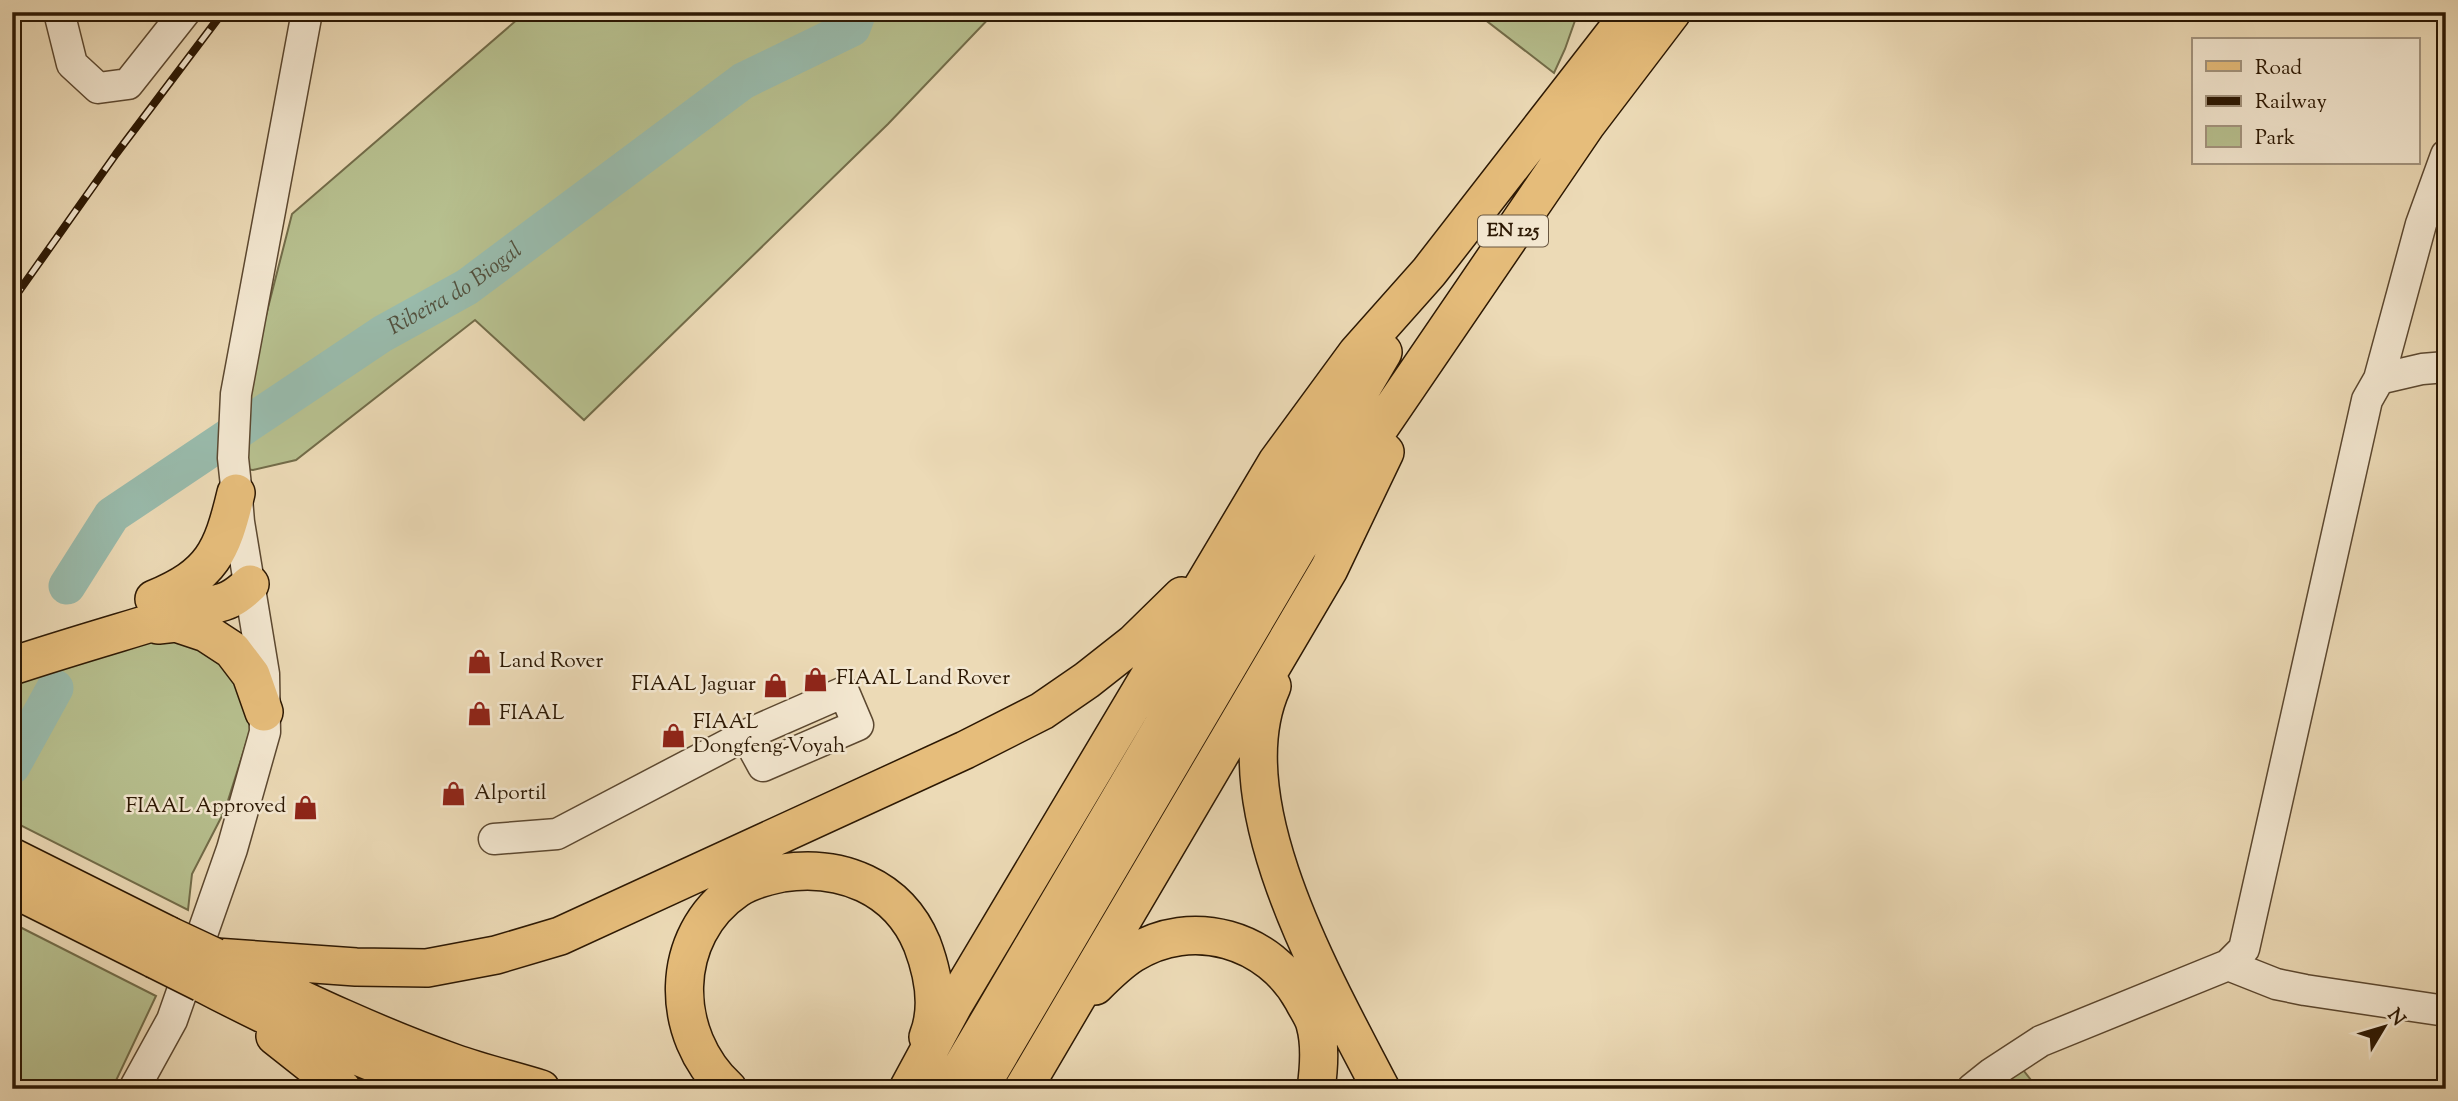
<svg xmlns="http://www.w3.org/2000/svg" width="2458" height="1101" font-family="'Sorts Mill Goudy',serif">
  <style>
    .green { fill: #b7c08f; stroke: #726c49; stroke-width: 2 }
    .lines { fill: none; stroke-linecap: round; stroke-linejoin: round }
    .river { stroke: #99bbac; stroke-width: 37 }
    .minor-casing { stroke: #5c4830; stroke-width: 33 }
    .major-casing { stroke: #2c1803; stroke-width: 40 }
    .minor { stroke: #f3e7d0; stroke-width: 30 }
    .major { stroke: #e6bd7b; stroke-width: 37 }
    .rail-casing { stroke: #2c1803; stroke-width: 8 }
    .rail { stroke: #f3e7d0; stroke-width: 5; stroke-dasharray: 16; stroke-linecap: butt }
    .major-bridge-casing { stroke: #2c1803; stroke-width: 40; stroke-linecap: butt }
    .major-bridge { stroke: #e6bd7b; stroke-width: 37 }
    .labels { text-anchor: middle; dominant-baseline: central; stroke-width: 5; stroke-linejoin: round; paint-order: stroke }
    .shield { fill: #f3e7d0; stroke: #685640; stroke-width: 2 }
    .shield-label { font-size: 19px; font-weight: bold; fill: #2c1803 }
    .poi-label { font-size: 21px; fill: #2c1803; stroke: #f3e7d0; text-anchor: start }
    .water-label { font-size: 23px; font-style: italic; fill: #52513e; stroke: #f3e7d0 }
  </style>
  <rect width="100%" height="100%" fill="#ecdab6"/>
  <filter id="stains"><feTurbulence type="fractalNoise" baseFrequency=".00286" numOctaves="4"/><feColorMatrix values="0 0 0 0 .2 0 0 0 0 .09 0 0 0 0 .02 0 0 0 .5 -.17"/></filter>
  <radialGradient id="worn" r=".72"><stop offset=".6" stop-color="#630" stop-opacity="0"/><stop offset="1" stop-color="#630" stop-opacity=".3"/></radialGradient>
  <path class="green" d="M526,12h469l-107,112 -304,296 -109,-100 -179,140 -43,10 -8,-1 6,-95 41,-160z
    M1475,12h103l-13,37 -11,24z
    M155,634l67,22 25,38 3,37 -25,79 -33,64 -4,36 -176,-89v-136z
    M12,923l144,73 -44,93h-100z
    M2020,1066l18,23h-48z"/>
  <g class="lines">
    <g class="river">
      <path id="s1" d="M67,586l45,-71 270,-181 85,-47 276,-206 109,-53 6,-16"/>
      <path d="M12,766l43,-78"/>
    </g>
    <defs>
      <path id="minor" d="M59,12l13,52 26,24 30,-4 57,-72
        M2379,379l42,-155 25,-69
        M494,839l63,-5 189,-99 98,-43 14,33 -95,41 -17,-31
        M2228,965l48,19 29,6 141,21
        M134,1089l38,-69 60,-171 33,-117 -1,-58 -25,-152 -3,-36 -3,-28 3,-64 71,-382
        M1972,1089l20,-16 49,-32 187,-76 16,-16 123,-549 12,-21 43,-10 24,-2"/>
      <path id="major" d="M154,599c58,-24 68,-47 82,-106
        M158,625l18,-2 30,10 26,17 19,25 13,37
        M12,666c60,-20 121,-37 181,-56 28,-9 34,-4 57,-26
        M1272,686c-52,116 56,300 109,403
        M12,857l156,78
        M12,888l142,71
        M215,957l141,10 71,1 69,-13 64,-19 405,-186 77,-39 45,-31 47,-37 48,-47
        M234,967c72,35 144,69 220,96 28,10 58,17 87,26
        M202,983c78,41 159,78 243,106
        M1095,986c12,-12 23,-23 37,-32 60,-38 138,-15 171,46 4,8 10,16 12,24 6,21 4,44 1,65
        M275,1036l67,53
        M728,1089c-59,-54 -60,-153 9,-200 12,-8 30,-13 45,-16 58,-9 116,13 140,71 11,29 18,63 6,93
        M908,1089l46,-85 323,-542 80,-109 72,-81 202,-260
        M949,1089l434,-737
        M979,1089l319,-542 288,-422 86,-113
        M1023,1089l306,-520 56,-117"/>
    </defs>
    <use href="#minor" class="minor-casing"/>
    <use href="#major" class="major-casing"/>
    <use href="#minor" class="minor"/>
    <use href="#major" class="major"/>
    <defs>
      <path id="rail" d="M12,301l104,-147 107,-142"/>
    </defs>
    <use href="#rail" class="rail-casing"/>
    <use href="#rail" class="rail"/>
    <defs>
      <path id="major-bridge" d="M168,935l47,22
        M154,959l48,24"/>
    </defs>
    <use href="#major-bridge" class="major-bridge-casing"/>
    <use href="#major-bridge" class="major-bridge"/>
  </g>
  <defs>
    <symbol id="shop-bare" viewBox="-9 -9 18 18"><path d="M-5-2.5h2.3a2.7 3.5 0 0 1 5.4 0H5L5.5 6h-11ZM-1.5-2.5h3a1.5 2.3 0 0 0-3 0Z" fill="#8f2418" stroke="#f3e7d0" stroke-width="2.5" paint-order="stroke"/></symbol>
  </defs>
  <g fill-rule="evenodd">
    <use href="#shop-bare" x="462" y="644" width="35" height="35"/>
    <use href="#shop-bare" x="798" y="662" width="35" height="35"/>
    <use href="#shop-bare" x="758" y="668" width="35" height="35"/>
    <use href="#shop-bare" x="462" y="696" width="35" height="35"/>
    <use href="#shop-bare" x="656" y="718" width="35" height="35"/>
    <use href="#shop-bare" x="436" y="776" width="35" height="35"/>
    <use href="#shop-bare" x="288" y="790" width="35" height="35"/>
  </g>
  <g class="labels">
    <rect class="shield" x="1478" y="215.5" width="70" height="31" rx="5"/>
    <g class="shield-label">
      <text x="1513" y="231">EN 125</text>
    </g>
    <g class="poi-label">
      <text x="499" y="662">Land Rover</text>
      <text x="836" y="679">FIAAL Land Rover</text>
      <text x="756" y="685" text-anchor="end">FIAAL Jaguar</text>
      <text x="499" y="714">FIAAL</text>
      <text x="693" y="723">FIAAL<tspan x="693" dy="24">Dongfeng-Voyah</tspan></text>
      <text x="474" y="794">Alportil</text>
      <text x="286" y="807" text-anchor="end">FIAAL Approved</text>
    </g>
    <g class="water-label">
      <text stroke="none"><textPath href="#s1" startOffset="495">Ribeira do Biogal</textPath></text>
    </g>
  </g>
  <rect width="2458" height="1101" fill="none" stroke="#ecdab6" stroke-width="42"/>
  <rect x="14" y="14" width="2430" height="1073" fill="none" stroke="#2c1803" stroke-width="3.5"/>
  <rect x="21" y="21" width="2416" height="1059" fill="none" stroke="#2c1803" stroke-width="2"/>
  <rect x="2192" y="38" width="228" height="126" fill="#f3e7d0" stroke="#a3947e" stroke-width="2"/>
  <rect x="2206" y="61" width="35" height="10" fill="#e6bd7b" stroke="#a3947e" stroke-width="2"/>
  <text x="2255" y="74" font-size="21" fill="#2c1803">Road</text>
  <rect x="2206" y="96" width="35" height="10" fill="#2c1803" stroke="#a3947e" stroke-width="2"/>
  <text x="2255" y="108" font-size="21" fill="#2c1803">Railway</text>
  <rect x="2206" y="126" width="35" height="21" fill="#b7c08f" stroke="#a3947e" stroke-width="2"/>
  <text x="2255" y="144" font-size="21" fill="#2c1803">Park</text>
  <g transform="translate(2384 1027) rotate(52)" stroke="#f3e7d0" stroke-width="5" paint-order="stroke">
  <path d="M0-5L12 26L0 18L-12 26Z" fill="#2c1803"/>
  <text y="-10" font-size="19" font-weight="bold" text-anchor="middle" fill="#2c1803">N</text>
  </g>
  <rect width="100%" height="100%" filter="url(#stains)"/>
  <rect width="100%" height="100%" fill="url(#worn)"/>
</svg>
